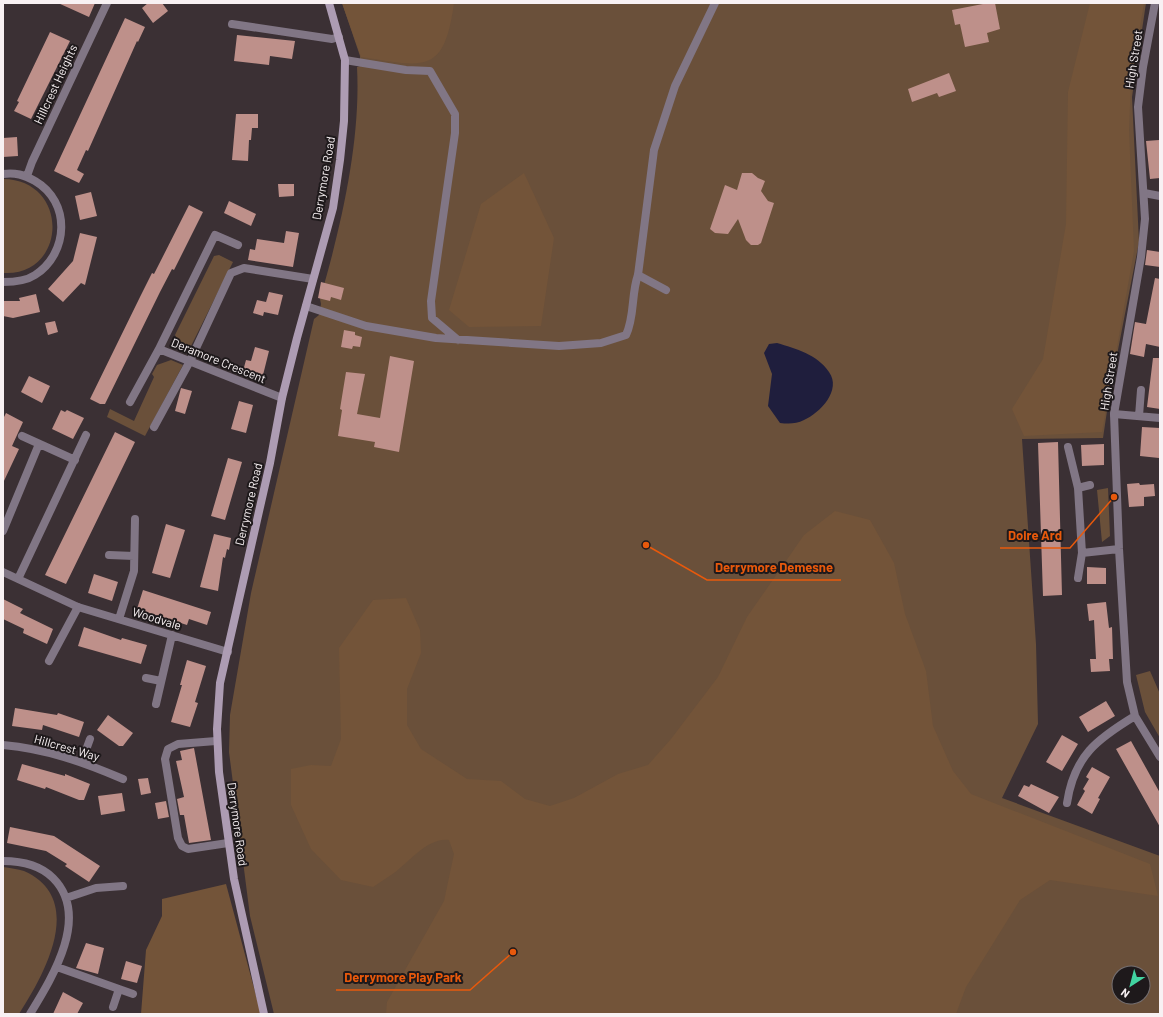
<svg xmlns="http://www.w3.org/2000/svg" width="1163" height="1017" font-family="Barlow,sans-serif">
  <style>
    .green { fill: #6a503a; fill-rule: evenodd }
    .forest { fill: #735439 }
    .water { fill: #1f1e3d }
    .building { fill: #be908a }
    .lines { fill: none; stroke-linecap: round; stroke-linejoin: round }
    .lane { stroke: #817685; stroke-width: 8 }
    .street { stroke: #817685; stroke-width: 8 }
    .secondary { stroke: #ad9cb3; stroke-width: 8 }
    .labels { text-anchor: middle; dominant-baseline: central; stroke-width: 4; stroke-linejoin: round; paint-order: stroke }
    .street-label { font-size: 12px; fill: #f8f1f3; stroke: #1e191b }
    .leader { fill: none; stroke: #e8590c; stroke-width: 1.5 }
    .callout-dot { fill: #e8590c; stroke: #1e191b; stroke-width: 1.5 }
    .callout-label { font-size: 13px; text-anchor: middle; font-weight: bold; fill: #e8590c; stroke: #1e191b; stroke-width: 4; stroke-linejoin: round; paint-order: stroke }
  </style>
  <rect width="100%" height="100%" fill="#3b3034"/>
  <path class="green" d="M342,3h804l-14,94 7,145 -29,149 -7,47 -81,1 14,205 2,80 -36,74 158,58v158h-886l-24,-98 -21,-164 1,-37 21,-122 63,-274 5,-4 2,-11 -1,-5c21,-72 41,-158 37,-232l3,-1v-10zM1119,973h24v24h-24z
    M3,179c68,1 64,98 0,94z
    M219,255l14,7 -44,88 -9,-5 -5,-10 39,-79z
    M171,360l12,5 -38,71 -38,-19 3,-8 24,12 20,-44 -2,-3 5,-9z
    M1108,488l2,48 -8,6 -5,-52z
    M1150,671l10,23v44l-15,-26 -9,-37z
    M3,867c7,1 15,2 21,4 63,28 20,104 -5,143h-16z"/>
  <path class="forest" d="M342,3h112c-10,74 -31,63 -93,54z
    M1090,3h54l-13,77 -2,50 5,121 -32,181 -78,4 -12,-27 31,-50 23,-135 2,-132z
    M524,173l30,65 -13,88 -72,1 -20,-17 32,-106z
    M835,511l35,9 24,43 11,51 21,57 7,55 20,45 18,23 179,70 8,32 -108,-16 -30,20 -54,87 -10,27h-570l1,-12 57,-101 10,-47 -5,-14c-21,-3 -40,22 -55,33 -7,5 -14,9 -21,14l-32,-7 -30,-31 -20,-44v-36l20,-4 20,1 10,-27 -2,-91 34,-48 33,-2 14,32 1,23 -14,36v36l14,24 46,30 34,2 24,18 25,7 24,-8 44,-24 30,-9 23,-26 47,-62 29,-60 57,-82z
    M226,884l35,130h-120l5,-64 16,-34v-17z"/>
  <path class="water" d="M777,343c19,6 40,11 52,29 13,18 -9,41 -25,48 -8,4 -15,4 -24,3l-12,-17 4,-32 -8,-21 5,-9z"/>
  <path class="building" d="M58,3h37l-6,14z
    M148,3h14l6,8 -15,12 -11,-15z
    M988,3h7l5,26 -13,4 2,9 -24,5 -5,-23 -5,1 -3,-15z
    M125,18l20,9 -7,15 -1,-1 -49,110 -2,-1 -9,20 7,4 -5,9 -25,-12z
    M50,32l20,9 -39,78 -17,-8 5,-9 -2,-1z
    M237,35l58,6 -3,18 -22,-3 -1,9 -35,-4z
    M949,73l7,18 -17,6 -2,-4 -25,9 -4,-13z
    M236,114h22v14h-6l-1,12h-2l-1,21 -16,-1z
    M17,137l1,19 -15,1v-19z
    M1159,140l1,38 -10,1 -4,-38z
    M742,173h10l6,5 7,3 -4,10 7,10 6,2 -13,40 -3,2h-7l-5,-5 -8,-21 -10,15 -13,-1 -5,-4 15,-44 12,5z
    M278,184h16v12l-15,1z
    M91,192l6,24 -17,4 -5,-24z
    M229,201l27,13 -5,12 -27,-13z
    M189,205l14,7 -29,58 -2,-1 -12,23 -55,112h-5l-10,-5 50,-102 12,-24 2,1z
    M286,231l13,2 -6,34 -45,-7 2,-11 5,1 2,-11 27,4z
    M80,233l17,4 -12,48 -4,-2 -18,19 -15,-13 25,-28z
    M1147,250l13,2v15l-15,-2z
    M1155,278l5,1v68l-14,-3 -2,13 -14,-3 5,-32 11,2z
    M321,282l23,6 -3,12 -10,-3 -1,4 -12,-3z
    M269,292l14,3 -5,20 -14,-3 -1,4 -10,-3 4,-13 9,2z
    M36,294l4,18 -27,6 -10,-2v-15h17l-1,-3z
    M55,321l3,11 -10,3 -3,-12z
    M344,330l11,2v3l7,2 -2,10 -7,-1 -1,3 -11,-2z
    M255,347l14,4 -7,28 -14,-4v-3l-5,-1 3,-11 5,1z
    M390,356l24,5 -15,91 -25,-5 1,-5 -37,-6 4,-26 -2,-1 6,-37 19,2 -8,40 23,4z
    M1153,358h7v51l-13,-2z
    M29,376l21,10 -8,17 -21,-11z
    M181,388l11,3 -7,23 -10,-3z
    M239,401l14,4 -7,28 -15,-4z
    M61,410l4,2 2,-2 17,8 -11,21 -21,-10z
    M6,413l17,9 -11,24 7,3 -16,34v-64z
    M1142,427l18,1 -1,30 -19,-2z
    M115,432l20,10 -69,142 -21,-9z
    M1058,442l4,153 -19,1 -5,-153z
    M1104,444v21l-22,1 -1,-21z
    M228,458l14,4 -17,58 -14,-4z
    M1139,483l1,2 14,-1 1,12 -11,1v9l-15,1 -2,-23z
    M166,524l19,6 -15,48 -18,-5z
    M214,534l17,4 -2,12 -2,-1 -2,9 -2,-1 -5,34 -18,-4z
    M1087,567l19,1v16h-19z
    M94,574l24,8 -6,19 -24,-8z
    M143,590l68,22 -4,13 -18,-6 -2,6 -50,-16z
    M3,599l20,10 -3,4 33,16 -6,15 -24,-11 1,-4 -21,-10z
    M1106,602l3,26 3,-1 1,32h-4l1,12 -19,1 -1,-13h6l-2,-39 -5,1 -2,-17z
    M84,627l37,13 1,-2 25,7 -6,19 -63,-18z
    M187,660l19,6 -11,36 3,1 -8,24 -19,-5 11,-37h-2z
    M1106,701l9,15 -27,16 -9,-15z
    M15,708l42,7 1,-2 26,9 -5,15 -36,-12 -1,5 -30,-4z
    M108,715l25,18 -10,13h-4l-22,-16z
    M1062,735l16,9 -16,27 -16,-9z
    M1131,741l29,52v34l-44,-78z
    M194,748l17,92 -22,3 -5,-28h-4l-3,-16 7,-2 -8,-36 6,-1 -2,-9z
    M22,764l43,12v-2l25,10 -6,16h-5l-33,-13 -1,2 -28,-9z
    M1092,767l18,10 -12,21 2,1 -8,15 -15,-9 8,-14 -2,-2 6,-10 -3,-2z
    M148,778l3,15 -10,2 -3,-16z
    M1031,784l28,13 -10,16 -31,-17 6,-11 5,2z
    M122,793l3,18 -24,4 -3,-19z
    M166,801l3,16 -11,2 -3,-16z
    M10,827l44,9 46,30 -11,16 -24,-16 2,-2 -21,-13 -39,-8z
    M86,943l18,5 -6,26 -22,-6z
    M126,961l16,5 -5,17 -16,-4z
    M63,992l20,11 -6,11h-24z"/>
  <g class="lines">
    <path class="lane" d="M232,24l100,15 7,-2
      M1144,193l16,3
      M638,275l28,15
      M1114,414l46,4
      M1139,416l2,-26
      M154,427l36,-66 41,-88 13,-5 69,11
      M49,661l29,-54
      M216,741l-38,3 -10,5 -3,10 13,79 4,8 6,3 40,-6"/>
    <path class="street" d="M1155,3l-12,64 -5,40 7,112 -4,38 -27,157 5,135 8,133 8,34 25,41
      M345,60l61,10 24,1 25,43v19l-24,168 1,17 26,22
      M3,174c12,-2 21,1 32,7 36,21 34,72 0,94 -9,6 -21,7 -32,7
      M27,176l5,-14 75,-159
      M306,306l60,20 70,12 123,8 42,-3 25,-8c9,-19 5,-41 12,-60l16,-125 21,-64 40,-83
      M159,349l56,-114 23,10
      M130,402l29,-53 123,49
      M22,436l53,24
      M1068,447l10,41
      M1090,485l-12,3 4,65 37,-4
      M3,531l36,-87
      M109,555l25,1
      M3,572l75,35 150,45
      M1078,578l4,-25
      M18,579l68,-144
      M119,619l15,-48 1,-52
      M146,678l15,3
      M156,704l16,-69
      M3,745c44,4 80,17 120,34
      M82,761l8,-22
      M1067,803c7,-47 30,-64 68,-87
      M3,861c19,0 37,4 50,17 38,38 -1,100 -23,136
      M66,898l30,-10 27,-2
      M57,967l76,27
      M113,1007l6,-18"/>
    <path class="secondary" d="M264,1014l-30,-135 -15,-107 -2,-43 3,-46 50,-220 12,-65 15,-60 36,-130 7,-48 4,-39 1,-61 -16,-57"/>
  </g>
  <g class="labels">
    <g class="street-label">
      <text transform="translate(1133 59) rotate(-81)">High Street</text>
      <text transform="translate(55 84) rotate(-65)">Hillcrest Heights</text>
      <text transform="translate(323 178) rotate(-80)">Derrymore Road</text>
      <text transform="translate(219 360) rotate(22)">Deramore Crescent</text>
      <text transform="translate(1108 381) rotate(-81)">High Street</text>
      <text transform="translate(248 504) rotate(-77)">Derrymore Road</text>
      <text transform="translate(157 618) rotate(17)">Woodvale</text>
      <text transform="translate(67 747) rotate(16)">Hillcrest Way</text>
      <text transform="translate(238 824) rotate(82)">Derrymore Road</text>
    </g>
  </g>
  <path class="leader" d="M1114 497L1070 548H1000M646 545L707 580H841M513 952L470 990H336"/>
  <g class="callout-dot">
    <circle cx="1114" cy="497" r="4"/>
    <circle cx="646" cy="545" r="4"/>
    <circle cx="513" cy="952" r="4"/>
  </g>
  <g class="callout-label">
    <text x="1035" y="540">Doire Ard</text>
    <text x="774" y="572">Derrymore Demesne</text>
    <text x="403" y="982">Derrymore Play Park</text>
  </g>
  <rect width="1163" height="1017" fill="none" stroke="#f8f1f3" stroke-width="8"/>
  <g transform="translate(1131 985) rotate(216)"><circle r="19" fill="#1e191b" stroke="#756f71"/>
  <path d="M0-3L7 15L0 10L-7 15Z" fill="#41d4a1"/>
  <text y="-6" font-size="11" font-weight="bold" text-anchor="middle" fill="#f8f1f3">N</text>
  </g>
</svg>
